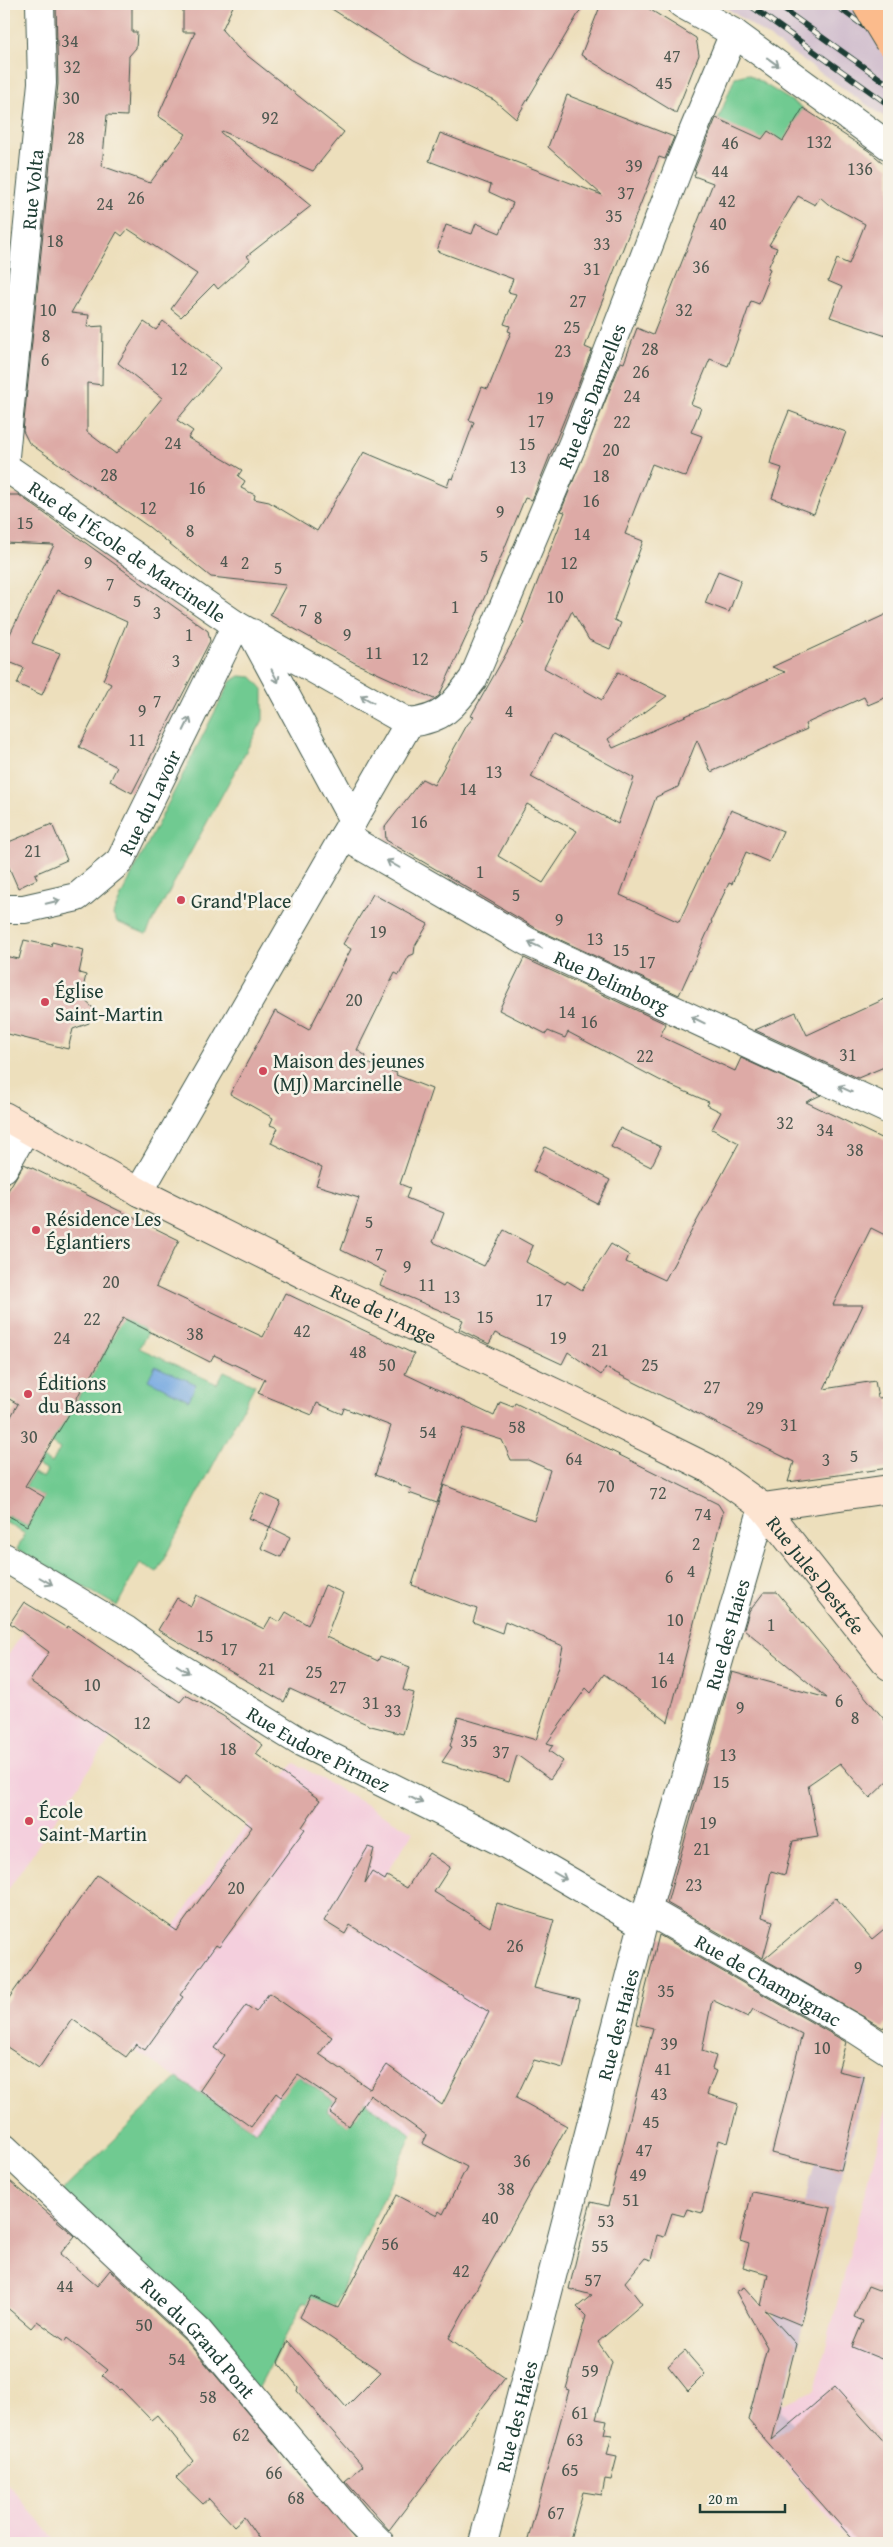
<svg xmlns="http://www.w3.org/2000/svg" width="893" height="2547" font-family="'Gentium Book Plus',serif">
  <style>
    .built { fill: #f4cfdd }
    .industrial { fill: #d0bdcd }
    .green { fill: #70ca91; stroke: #488462 }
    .water { fill: #75a8e1; stroke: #4a728a }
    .building { fill: #ddaaa6; fill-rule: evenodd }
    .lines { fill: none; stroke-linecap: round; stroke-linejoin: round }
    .street-casing { stroke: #3e5548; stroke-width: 30 }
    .secondary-casing { stroke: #3e5548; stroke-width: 30 }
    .street { stroke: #fff; stroke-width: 28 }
    .secondary { stroke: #fde4d1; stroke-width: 28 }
    .rail-casing { stroke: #1f3d34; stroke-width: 5.5 }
    .rail { stroke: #f7f3e8; stroke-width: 4; stroke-dasharray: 11; stroke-linecap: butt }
    .primary-bridge-casing { stroke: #3e5548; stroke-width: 30; stroke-linecap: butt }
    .primary-bridge { stroke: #fbbb8c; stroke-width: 28 }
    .oneway { stroke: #8f9e9a }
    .poi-dot { fill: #d1495b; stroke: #f7f3e8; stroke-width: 2 }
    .labels { text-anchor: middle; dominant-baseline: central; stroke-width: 5; stroke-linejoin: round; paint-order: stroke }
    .number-label { font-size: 18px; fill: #4e5850 }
    .street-label { font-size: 20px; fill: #1f3d34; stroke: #f7f3e8 }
    .poi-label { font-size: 20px; fill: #1f3d34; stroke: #f7f3e8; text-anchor: start }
  </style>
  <rect width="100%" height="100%" fill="#f7f3e8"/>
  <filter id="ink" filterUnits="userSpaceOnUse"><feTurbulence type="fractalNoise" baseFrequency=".02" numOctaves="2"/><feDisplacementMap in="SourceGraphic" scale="10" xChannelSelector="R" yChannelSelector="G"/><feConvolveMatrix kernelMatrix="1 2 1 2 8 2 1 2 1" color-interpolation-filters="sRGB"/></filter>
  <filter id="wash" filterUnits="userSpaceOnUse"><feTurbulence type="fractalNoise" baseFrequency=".0096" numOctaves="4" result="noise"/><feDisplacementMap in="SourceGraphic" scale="20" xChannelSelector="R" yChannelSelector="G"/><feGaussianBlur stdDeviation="1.12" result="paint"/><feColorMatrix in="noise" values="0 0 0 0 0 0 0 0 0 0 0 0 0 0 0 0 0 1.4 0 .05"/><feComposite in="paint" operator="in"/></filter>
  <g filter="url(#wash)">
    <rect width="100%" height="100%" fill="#eddfbc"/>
    <path class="built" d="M34,1617l111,70 -141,209v-235z
      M295,1763l118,69 -32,50 120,102 -57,111 -14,12 -18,27 -56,-37 -16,24 -13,-10 7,-10 -78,30 -152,-101 97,-143 81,-111z
      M889,2099v444h-39l-102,-123 67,-30z
      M4,2480l54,63h1h-55z"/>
    <path class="industrial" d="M721,4h168v116z
      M839,2070l28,8 -86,332 108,122v11h-29l-112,-125z"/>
    <path class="green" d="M748,74l55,34 -31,55 -54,-43 17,-43z
      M240,676l12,1 11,12v31l-117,214 -29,-12 -4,-7 8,-19 109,-214z
      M116,1314l26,13 5,7 -8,14 78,36 7,-13 31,14 -98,187 -17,-9 -23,43 -100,-57 8,-15 -20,-12 3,-6 19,10 17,-29 -19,-10 8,-14 10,5 4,-7 -9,-5 4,-8 10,5 8,-14 -9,-6 56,-95z
      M295,2074l39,27 -7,10 13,10 16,-24 56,37 -82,182 -26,-15 -50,96 -198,-200 121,-119 79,53z"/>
    <path class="water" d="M155,1366l41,18 -7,16 -41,-20z"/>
    <g id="blocks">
      <path class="building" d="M56,4h64v2h12v26h5l-1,16 -7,8 -2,60 -20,-1 -5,51 48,17 36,-49 -28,-18 37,-84h-12v-26h11v-2h40l-12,26 17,19 105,83 -31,39 -91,-40 -1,2 90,73 -64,50 3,4 -32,29 -4,-5 -33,33 -10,-8 26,-35 -69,-45 -6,7 -5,-4 -46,81 18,2 -2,12 16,-1 -1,59 -15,-2v49l29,22 46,-56 -44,-35 26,-41 12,8 7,-9 58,47 -44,52 16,11 -5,7 54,32 -4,6 7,5 -4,7 14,7 -1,4 15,3 48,29 47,-79 83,35 3,-9 3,1 21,-57 -5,-2 13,-33 6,2 23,-57 -3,-1 2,-5 -6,-2 12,-30 -8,-2 5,-13 -76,-28 9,-26 26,9 4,-11 24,10 13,-30 -24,-11 2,-7 -62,-24 11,-28 162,62 -54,-48 19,-52 107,42 -9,22 -6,-2 -61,155 -13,35 7,3 -60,150 -7,-2 -40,98 -46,100 -5,3 -79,-36 -85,-48 16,-30 -75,-8 -62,-50 -120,-84 -6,-12 35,-347z
        M324,4h260l-68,115 -22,-19 -80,-39z
        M601,4h40l55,34 3,17 -23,58 -95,-58z
        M803,108l66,43 20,17v169l-59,-20 12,-30 -14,-6 9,-22 12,5 16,-40 -37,-20 -8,-7 -5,8 -17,-9 -29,49 8,3 -9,20 2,1 -4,11 2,1 -9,23 -8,-3 -23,65 -18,-7 -19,45 10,4 -10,24 11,4 -16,41 -34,-13 -27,70 18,7 -29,79 7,3 -11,26 -21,-9 -17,-29 -28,57 58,32 16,-28 49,24 -59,43 5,9 172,-76 -13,-5 117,-54v83l-21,9 -4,-8 -59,27 2,5 -96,43 -14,-32 -19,47 -22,10 -36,98 59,27 52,-112 52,21 -14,31 -23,-10 -14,32 -3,-1 -18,38 1,1 -33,73 -140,-65 -153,-90 -1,-13 37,-48 12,6 33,-60 7,-8 -3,-1 53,-94 -2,-1 43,-109 -4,-1 60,-149 3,1 13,-35 16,7 60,-152 -19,-7 2,-5h-2l22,-53 46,21 6,-8 15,10zM553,734l81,44 -16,46 -87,-47zM527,804l50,27 -34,52 -45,-27z
        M789,411l57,21 -32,82 -42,-16 10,-30 -12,-4 3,-13z
        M4,495h15l189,136 2,10 -78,152 -22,-12 7,-14 -38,-20 32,-63 -8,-4 24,-58 -70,-32 -25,53 28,10 -18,42 -25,-11 7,-16 -20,-8v-29l6,3 44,-89 -50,-2z
        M718,571l23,9 -12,32 -24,-9z
        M52,824l15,36 -32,14 2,5 -19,9 -14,-32v-12z
        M373,894l55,30 -13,22 -1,8 -5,2 -10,19 -4,-2 -38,77 9,6 -2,6 33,11 -1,2 36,14 -32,95 10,4 -4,10 38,15 -11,29 51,24 20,-36 29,16 -7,16 39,22 2,-3 15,9 29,-46 18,11 -3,7 39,18 74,-137 -27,-14 9,-17 -14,-7 2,-3 -46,-20 -95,-50 -3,6 -17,-7 -2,3 -47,-24 25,-52 142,66 -6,12 75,35 6,-13 80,37 -15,7 83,40v95l-18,-9 -38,77h30l-39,84 51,-8 3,17 11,-1v71l-101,14 6,-20 -188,-94 -5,7 -33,-23 -6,12 -67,-31 -6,11 -30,-15 4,-9 -83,-35 6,-13 -45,-22 18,-52 -43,-13 6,-17 -51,-25 7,-15 -8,-3 3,-7 -43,-24 45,-83 34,19 42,-81 -8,-5z
        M24,940l27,6 1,-4 32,8 -5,23 7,2 -5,22 12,11 -4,15 -16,6 -5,20 -64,-16v-77l15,3z
        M889,997v68l-31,13 -103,-48 41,-18 11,23z
        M620,1128l41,19 -10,20 -40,-20z
        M545,1147l65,33 -12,24 -65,-33z
        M24,1164l155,76 -23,46 107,51 22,-44 129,61 -9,20 89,42 6,-14 13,5 2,-4 203,101 5,8 -55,210 -64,-48 -13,19 -5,-5 -39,55 6,2 -4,6 14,10 -13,18 -33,-24 -8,27 -67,-20 10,-15 -2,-1 8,-29 78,23 23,-74 4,-20 -58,-25 -3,12 -29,-11 4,-13 -65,-24 32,-100 90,35 16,-50 -22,-10h-17l-9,-20 -39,-12 -26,75 -28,-10 2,-4 -36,-14 16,-49 -47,-18 -2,6 -25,-11 -5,12 -54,-22 7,-14 -51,-24 -4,7 -87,-44 -33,61 -3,-1 -19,38 -43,70 19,11 -17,29 -20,-11 -3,4v-90l14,-25 -14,-8v-199z
        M261,1493l20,9 -11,25 -21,-9z
        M270,1527l20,10 -9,20 -20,-9z
        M325,1585l18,8 -17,44 52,24 2,-5 30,11 -7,23 11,3 -11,41 -32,-8 -81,-37 -6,13 -126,-72 19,-32 14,8 5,-11 68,34 7,-12 9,5 6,-10 22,13z
        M764,1592h13l112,133v55l-19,18 -30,-35 -32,22 10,52 -25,4 -8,34 -14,-4 -9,46 11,4 -10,37 -96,-55 65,-231 95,26 -83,-69 5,-17z
        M24,1602l43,26 1,-2 112,76 6,-7 37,21 40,29 -7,9 64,46 -18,27 3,2 -86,118 -3,-2 -36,50 3,2 -38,53 -9,-6 -10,13 -54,-38 -33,49 -35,-23v-40l93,-130 80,56 75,-104 -66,-52 -6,9 -150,-103 19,-29 -39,-29z
        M368,1847l6,2 -9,34 7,-11 13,8 2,-4 20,12 22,-35 21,14 -16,25 56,35 7,-24 57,17 -20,68 46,11 -17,69 -29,-8 -18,38 51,28 -118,212 56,40 -116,152 -44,-49 18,-15 -66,-75 1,-4 -20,-25 10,-21 58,66 35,-35 -81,-55 11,-21 27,12 59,-113 40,21 2,-5 4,3 24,-47 -45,-24 4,-8 -56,-40 -21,31 -19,-13 8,-11 -40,-27 -17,22 -5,-4 -25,34 -51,-37 24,-35 -10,-7 32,-43 10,7 13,-19 63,44 -13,17 51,35 17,-24 55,40 47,-93 -139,-87 -5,9 -21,-13z
        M836,1898l36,41 17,-14v96l-6,7 -119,-69z
        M659,1935l187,107 -8,29 26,6 -23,93 -69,-17 30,-119 -49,-25 -5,8 -36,-17 -10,51 14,5 -4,13 4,2 -9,23 31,10 -10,39 -9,-3 -17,73 -15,-4 -3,7 -12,-3 -8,24 -7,-2 -6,25 -6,-2 -20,24 17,22 -44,38 14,20 -16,57 11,2 -3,13 8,1 -5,20 10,2 -6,23 -6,-1 -3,16 -19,-3 -14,51h-42l42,-153 -3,-1 20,-73 -9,-9 15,-12 -23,-6 13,-54 9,-33 17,4 45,-178 -16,-4z
        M4,2176l71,60 -15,18 37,32 13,-16 78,73 170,200h-96l-18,-26 -10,9 -25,-27 -6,5 -27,-26 18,-17 -37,-46 -6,5 -30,-31 -2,1 -17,-15 5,-5 -40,-32 -2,3 -28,-20 -6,7 -27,-23z
        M752,2192l79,16 -30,117 -36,-15 31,34 -24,96 63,-53 54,60v96h-33l-108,-123 19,-73 -31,-55 8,-5 17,19 7,-32 -25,-7 6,-23 -9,-3z
        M868,2286l21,8v68l-37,-15 11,-26 -9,-4z
        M685,2351l20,23 -17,17 -20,-25z"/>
    </g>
  </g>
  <g filter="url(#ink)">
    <use href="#blocks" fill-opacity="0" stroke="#3e5548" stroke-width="1"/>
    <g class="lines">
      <defs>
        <g id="street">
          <path d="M682,4l52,29 155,113"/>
          <path id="s1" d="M4,466l232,159 173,98"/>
          <path id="s2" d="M4,466l38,-383 -2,-79"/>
          <path d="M252,633l101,187"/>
          <path id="s3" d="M409,723c35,-4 44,-17 64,-44l100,-236 110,-287 51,-123"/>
          <path id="s4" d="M344,836l184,106 361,168"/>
          <path id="s5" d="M4,909h20l53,-12 43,-36 116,-236"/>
          <path d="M4,1168l22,-40"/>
          <path d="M139,1192l270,-469"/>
          <path id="s6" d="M4,1557l122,73 37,27 136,84 205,102 139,81"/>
          <path id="s7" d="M647,1910l208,119 34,22"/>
          <path id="s8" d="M4,2148l195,184 158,188 23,23"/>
          <path id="s9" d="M483,2543l160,-619 120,-417"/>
        </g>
        <g id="secondary">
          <path id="s10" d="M4,1116l135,76 176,88 251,118 142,70 55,39 126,159"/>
          <path d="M763,1507l126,-18"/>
        </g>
      </defs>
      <use href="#street" class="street-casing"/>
      <use href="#secondary" class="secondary-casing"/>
      <use href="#street" class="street"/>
      <use href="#secondary" class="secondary"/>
      <defs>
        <path id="rail" d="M748,4l141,101
          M776,4l113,81
          M834,4l55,41
          M861,4l28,22"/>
      </defs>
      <use href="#rail" class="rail-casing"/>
      <use href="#rail" class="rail"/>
      <defs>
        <path id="primary-bridge" d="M866,4l23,38"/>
      </defs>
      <use href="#primary-bridge" class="primary-bridge-casing"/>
      <use href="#primary-bridge" class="primary-bridge"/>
    </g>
    <defs><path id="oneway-shaft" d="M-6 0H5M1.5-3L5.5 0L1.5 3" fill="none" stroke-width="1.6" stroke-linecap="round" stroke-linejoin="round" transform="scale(1.25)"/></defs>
    <g class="oneway">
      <use href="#oneway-shaft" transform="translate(773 62) rotate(36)"/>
      <use href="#oneway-shaft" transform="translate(275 676) rotate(62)"/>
      <use href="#oneway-shaft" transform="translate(367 699) rotate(-150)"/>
      <use href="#oneway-shaft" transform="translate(187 724) rotate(-64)"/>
      <use href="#oneway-shaft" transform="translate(393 864) rotate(-150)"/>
      <use href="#oneway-shaft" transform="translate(53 902) rotate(-13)"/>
      <use href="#oneway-shaft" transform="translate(535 945) rotate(-155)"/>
      <use href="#oneway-shaft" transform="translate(698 1020) rotate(-154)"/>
      <use href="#oneway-shaft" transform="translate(845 1089) rotate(-155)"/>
      <use href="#oneway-shaft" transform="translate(46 1581) rotate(30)"/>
      <use href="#oneway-shaft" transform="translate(183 1669) rotate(32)"/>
      <use href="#oneway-shaft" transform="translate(416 1800) rotate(26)"/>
      <use href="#oneway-shaft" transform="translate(560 1876) rotate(30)"/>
    </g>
  </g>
  <g class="poi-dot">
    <circle cx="181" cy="900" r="5"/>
    <circle cx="45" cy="1002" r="5"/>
    <circle cx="263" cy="1071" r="5"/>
    <circle cx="36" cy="1230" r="5"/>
    <circle cx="28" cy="1394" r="5"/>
    <circle cx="29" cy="1821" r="5"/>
  </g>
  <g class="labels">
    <g class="number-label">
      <text x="70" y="40">34</text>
      <text x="672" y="55">47</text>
      <text x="72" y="66">32</text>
      <text x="664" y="82">45</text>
      <text x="71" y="97">30</text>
      <text x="270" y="117">92</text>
      <text x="76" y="137">28</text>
      <text x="819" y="141">132</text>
      <text x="730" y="142">46</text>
      <text x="634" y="165">39</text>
      <text x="860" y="168">136</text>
      <text x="720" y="170">44</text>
      <text x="626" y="192">37</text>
      <text x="136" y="197">26</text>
      <text x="727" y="200">42</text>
      <text x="105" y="203">24</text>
      <text x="614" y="215">35</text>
      <text x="718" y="223">40</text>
      <text x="55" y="240">18</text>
      <text x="602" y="243">33</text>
      <text x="701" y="266">36</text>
      <text x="592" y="268">31</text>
      <text x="578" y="300">27</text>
      <text x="48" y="309">10</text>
      <text x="684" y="309">32</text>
      <text x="572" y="326">25</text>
      <text x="46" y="335">8</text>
      <text x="650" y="348">28</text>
      <text x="563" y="350">23</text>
      <text x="45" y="359">6</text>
      <text x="179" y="368">12</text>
      <text x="641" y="371">26</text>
      <text x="632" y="395">24</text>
      <text x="545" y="397">19</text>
      <text x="536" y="420">17</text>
      <text x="622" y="421">22</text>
      <text x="173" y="442">24</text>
      <text x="527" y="443">15</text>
      <text x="611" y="449">20</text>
      <text x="518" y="466">13</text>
      <text x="109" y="474">28</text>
      <text x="601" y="475">18</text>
      <text x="197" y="487">16</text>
      <text x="591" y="500">16</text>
      <text x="148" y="507">12</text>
      <text x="500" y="511">9</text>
      <text x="25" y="522">15</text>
      <text x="190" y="530">8</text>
      <text x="582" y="533">14</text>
      <text x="484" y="555">5</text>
      <text x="224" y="560">4</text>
      <text x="88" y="562">9</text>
      <text x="245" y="562">2</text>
      <text x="569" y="562">12</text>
      <text x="278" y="567">5</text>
      <text x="110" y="583">7</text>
      <text x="555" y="596">10</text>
      <text x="137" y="600">5</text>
      <text x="455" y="606">1</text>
      <text x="303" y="609">7</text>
      <text x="157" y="612">3</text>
      <text x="318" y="617">8</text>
      <text x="189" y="634">1</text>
      <text x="347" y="634">9</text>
      <text x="374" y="652">11</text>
      <text x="420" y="658">12</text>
      <text x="176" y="660">3</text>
      <text x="157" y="700">7</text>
      <text x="142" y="710">9</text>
      <text x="509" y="710">4</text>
      <text x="137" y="739">11</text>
      <text x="494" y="771">13</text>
      <text x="468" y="788">14</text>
      <text x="419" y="821">16</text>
      <text x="33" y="850">21</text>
      <text x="480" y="871">1</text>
      <text x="516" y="894">5</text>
      <text x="559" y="919">9</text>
      <text x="378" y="931">19</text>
      <text x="595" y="938">13</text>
      <text x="621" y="949">15</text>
      <text x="647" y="961">17</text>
      <text x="354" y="999">20</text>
      <text x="567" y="1011">14</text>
      <text x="589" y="1021">16</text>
      <text x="848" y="1054">31</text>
      <text x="645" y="1055">22</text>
      <text x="785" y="1122">32</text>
      <text x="825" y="1129">34</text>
      <text x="855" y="1149">38</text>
      <text x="369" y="1221">5</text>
      <text x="379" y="1253">7</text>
      <text x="407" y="1266">9</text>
      <text x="111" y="1281">20</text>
      <text x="427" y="1284">11</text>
      <text x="452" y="1296">13</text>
      <text x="544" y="1299">17</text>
      <text x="485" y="1316">15</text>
      <text x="92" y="1318">22</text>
      <text x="302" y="1330">42</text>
      <text x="195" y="1333">38</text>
      <text x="62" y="1337">24</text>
      <text x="558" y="1337">19</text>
      <text x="600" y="1349">21</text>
      <text x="358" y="1351">48</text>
      <text x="387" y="1364">50</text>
      <text x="650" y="1364">25</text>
      <text x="712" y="1386">27</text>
      <text x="755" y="1407">29</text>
      <text x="789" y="1424">31</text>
      <text x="517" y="1426">58</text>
      <text x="428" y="1431">54</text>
      <text x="29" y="1436">30</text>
      <text x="854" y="1455">5</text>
      <text x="574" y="1458">64</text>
      <text x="826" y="1459">3</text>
      <text x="606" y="1485">70</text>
      <text x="658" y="1492">72</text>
      <text x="703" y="1513">74</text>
      <text x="696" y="1543">2</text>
      <text x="691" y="1570">4</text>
      <text x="669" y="1576">6</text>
      <text x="675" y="1619">10</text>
      <text x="771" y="1624">1</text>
      <text x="205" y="1635">15</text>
      <text x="229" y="1648">17</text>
      <text x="666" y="1657">14</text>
      <text x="267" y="1668">21</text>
      <text x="314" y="1671">25</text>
      <text x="659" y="1681">16</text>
      <text x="92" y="1684">10</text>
      <text x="338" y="1686">27</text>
      <text x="839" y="1700">6</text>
      <text x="371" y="1702">31</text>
      <text x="740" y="1707">9</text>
      <text x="393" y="1710">33</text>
      <text x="855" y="1717">8</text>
      <text x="142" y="1722">12</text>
      <text x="469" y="1740">35</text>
      <text x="228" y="1748">18</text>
      <text x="501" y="1751">37</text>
      <text x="728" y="1754">13</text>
      <text x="721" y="1781">15</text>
      <text x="708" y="1822">19</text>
      <text x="702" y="1848">21</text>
      <text x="694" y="1884">23</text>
      <text x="236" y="1887">20</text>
      <text x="515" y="1945">26</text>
      <text x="858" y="1967">9</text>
      <text x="666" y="1990">35</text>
      <text x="669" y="2043">39</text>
      <text x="822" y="2047">10</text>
      <text x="663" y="2068">41</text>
      <text x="659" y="2093">43</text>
      <text x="651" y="2121">45</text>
      <text x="644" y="2149">47</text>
      <text x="522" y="2160">36</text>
      <text x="638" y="2174">49</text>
      <text x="506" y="2188">38</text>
      <text x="631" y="2199">51</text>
      <text x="490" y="2217">40</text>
      <text x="606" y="2220">53</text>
      <text x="390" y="2243">56</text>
      <text x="600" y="2245">55</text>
      <text x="461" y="2270">42</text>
      <text x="593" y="2279">57</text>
      <text x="65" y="2285">44</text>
      <text x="144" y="2324">50</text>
      <text x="177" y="2358">54</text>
      <text x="590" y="2370">59</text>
      <text x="208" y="2396">58</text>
      <text x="580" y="2412">61</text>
      <text x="241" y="2434">62</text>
      <text x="575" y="2439">63</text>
      <text x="570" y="2469">65</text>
      <text x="274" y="2472">66</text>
      <text x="296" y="2497">68</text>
      <text x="556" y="2512">67</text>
    </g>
    <g class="street-label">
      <text stroke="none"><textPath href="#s2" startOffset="278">Rue Volta</textPath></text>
      <text stroke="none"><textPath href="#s3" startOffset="388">Rue des Damzelles</textPath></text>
      <text stroke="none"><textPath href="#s1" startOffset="150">Rue de l'École de Marcinelle</textPath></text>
      <text stroke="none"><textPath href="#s5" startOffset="196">Rue du Lavoir</textPath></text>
      <text stroke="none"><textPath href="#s4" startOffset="305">Rue Delimborg</textPath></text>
      <text stroke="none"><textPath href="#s10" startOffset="428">Rue de l'Ange</textPath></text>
      <text stroke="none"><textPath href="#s10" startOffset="941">Rue Jules Destrée</textPath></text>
      <text stroke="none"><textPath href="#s9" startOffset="941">Rue des Haies</textPath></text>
      <text stroke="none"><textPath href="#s6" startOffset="369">Rue Eudore Pirmez</textPath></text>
      <text stroke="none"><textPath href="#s7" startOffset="140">Rue de Champignac</textPath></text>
      <text stroke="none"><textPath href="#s9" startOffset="536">Rue des Haies</textPath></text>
      <text stroke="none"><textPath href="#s8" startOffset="272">Rue du Grand Pont</textPath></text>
      <text stroke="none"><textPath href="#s9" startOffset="131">Rue des Haies</textPath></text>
    </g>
    <g class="poi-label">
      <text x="191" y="900">Grand'Place</text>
      <text x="55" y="990">Église<tspan x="55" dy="23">Saint-Martin</tspan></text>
      <text x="273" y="1060">Maison des jeunes<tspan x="273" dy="23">(MJ) Marcinelle</tspan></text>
      <text x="46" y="1218">Résidence Les<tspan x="46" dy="23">Églantiers</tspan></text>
      <text x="38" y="1382">Éditions<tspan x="38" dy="23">du Basson</tspan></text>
      <text x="39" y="1810">École<tspan x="39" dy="23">Saint-Martin</tspan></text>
    </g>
  </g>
  <rect width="893" height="2547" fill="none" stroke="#f7f3e8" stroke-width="20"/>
  <path d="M700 2504v8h85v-8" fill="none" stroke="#1f3d34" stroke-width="2.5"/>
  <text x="708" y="2504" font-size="15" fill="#1f3d34" stroke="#f7f3e8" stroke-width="4" paint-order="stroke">20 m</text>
</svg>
